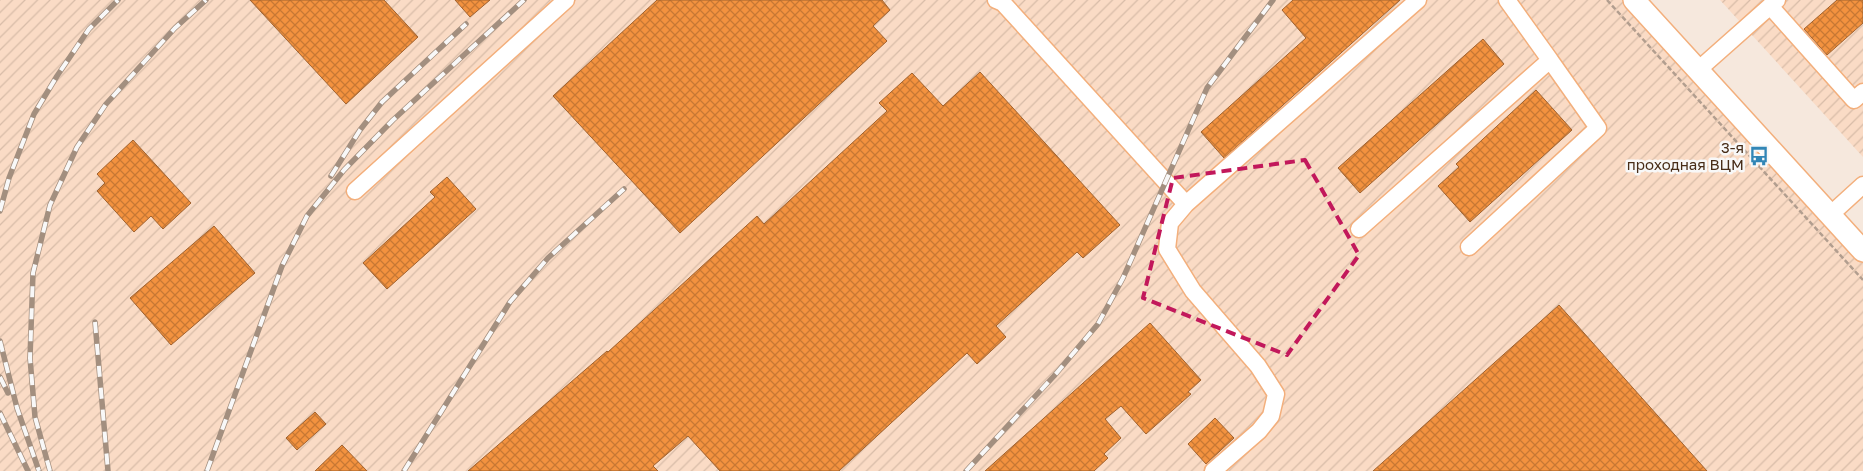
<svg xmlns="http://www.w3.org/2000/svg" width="1863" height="471" font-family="'Golos Text',sans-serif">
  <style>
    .industrial { fill: url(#industrial-furrows) }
    .building { fill: url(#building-cross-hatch); stroke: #a0622f }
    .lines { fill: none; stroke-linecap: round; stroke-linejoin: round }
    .minor-casing { stroke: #f3af7c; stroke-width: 19 }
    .major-casing { stroke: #f3af7c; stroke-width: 24 }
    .path { stroke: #b29e8f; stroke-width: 2.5; stroke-dasharray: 5 2.5; stroke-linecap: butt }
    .minor { stroke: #fff; stroke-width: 16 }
    .major { stroke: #fff; stroke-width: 21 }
    .rail-casing { stroke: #a38f7f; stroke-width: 5.5 }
    .rail { stroke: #f8f8f8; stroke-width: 4; stroke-dasharray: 11; stroke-linecap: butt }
    .marked { fill: none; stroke: #c2185b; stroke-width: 4; stroke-dasharray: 10 6; stroke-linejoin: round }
    .labels { text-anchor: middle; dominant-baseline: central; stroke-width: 5; stroke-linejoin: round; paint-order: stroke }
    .poi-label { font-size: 15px; fill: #482d18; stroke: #f8f8f8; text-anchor: end }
  </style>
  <defs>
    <pattern id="industrial-furrows" width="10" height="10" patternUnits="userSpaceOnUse" patternTransform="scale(1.25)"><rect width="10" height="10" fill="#fadbc5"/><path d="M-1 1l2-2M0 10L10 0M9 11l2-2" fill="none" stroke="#d8bca8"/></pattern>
    <pattern id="building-cross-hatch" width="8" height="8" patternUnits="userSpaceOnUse" patternTransform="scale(1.25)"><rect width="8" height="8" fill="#f3923f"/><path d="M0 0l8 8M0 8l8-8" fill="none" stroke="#c77834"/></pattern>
  </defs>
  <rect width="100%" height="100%" fill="#f6e8dd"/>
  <path class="industrial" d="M0,0h1635l228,251v220h-1863z
    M1720,0h143v157z"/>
  <path class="building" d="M250,0h134l34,37 -72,67z
    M455,0h35l-20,17z
    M657,0h225l8,10 -17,16 14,15 -207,192 -127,-137z
    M1293,0h107l-176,158 -23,-26 105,-94 -24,-28z
    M1837,0h26v23l-36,32 -23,-26z
    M1483,39l21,25 -144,129 -22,-25z
    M980,72l140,153 -37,33 -6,-6 -81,74 10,11 -29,27 -10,-11 -128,118h-119l-32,-35 -35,30 5,5h-190l139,-120 1,1 149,-136 7,8 123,-113 -8,-8 33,-30 31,33z
    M1536,90l36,40 -102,92 -32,-36 21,-19 -3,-3z
    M133,140l58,63 -28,26 -12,-13 -17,16 -37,-41 8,-8 -8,-9z
    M447,177l29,32 -89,80 -24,-26 72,-66 -5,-5z
    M214,226l41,47 -84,72 -41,-47z
    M1559,305l148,166h-334z
    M1150,323l51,57 -13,12 3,2 -45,40 -25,-28 -16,13 16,19 -17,16 4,4 -14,13h-109z
    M315,412l11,12 -29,26 -11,-12z
    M1215,418l19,20 -28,26 -18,-20z
    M342,445l25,26h-52z"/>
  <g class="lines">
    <defs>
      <path id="minor" d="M996,0l7,3 183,201
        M1770,6l84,94 9,-8
        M1698,70l79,-70
        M355,191l211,-191
        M1830,215l33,-30
        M1359,229l191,-169 -43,-60
        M1469,247l129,-119 -48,-68
        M1213,471l46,-40 12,-15 5,-22 -18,-28 -65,-75 -26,-42 3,-26 16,-19 232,-204"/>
      <path id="major" d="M1634,0l229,251"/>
    </defs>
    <use href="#minor" class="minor-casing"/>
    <use href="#major" class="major-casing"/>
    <path class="path" d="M1607,0l256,280"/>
    <use href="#minor" class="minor"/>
    <use href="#major" class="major"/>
    <defs>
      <path id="rail" d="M331,176l29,-46 22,-28 84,-78
        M0,211l9,-33 25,-64 23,-38 32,-47 29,-29
        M95,322l13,149
        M0,341l17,67 22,63
        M0,377l8,16
        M0,413l28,58
        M50,471l-15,-54 -5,-59 3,-85 17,-68 27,-58 29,-43 69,-76 31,-28
        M207,471l75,-205 25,-50 37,-46 49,-50 131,-120
        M404,471l106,-169 38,-44 76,-69
        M966,471l88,-95 44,-52 25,-46 84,-190 66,-88"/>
    </defs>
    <use href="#rail" class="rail-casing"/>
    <use href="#rail" class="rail"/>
  </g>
  <path class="marked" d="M1305,160l54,95 -72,100 -144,-57 30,-120z"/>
  <defs>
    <symbol id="bus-bare" viewBox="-9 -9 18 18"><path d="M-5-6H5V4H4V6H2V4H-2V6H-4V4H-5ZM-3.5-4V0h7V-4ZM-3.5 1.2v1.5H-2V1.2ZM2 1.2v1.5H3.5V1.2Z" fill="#3286b6" stroke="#f8f8f8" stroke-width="2.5" paint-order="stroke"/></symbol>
  </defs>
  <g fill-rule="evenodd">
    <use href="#bus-bare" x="1745" y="142" width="28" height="28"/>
  </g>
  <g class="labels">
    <g class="poi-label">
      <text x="1744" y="147">3-я<tspan x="1744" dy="17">проходная ВЦМ</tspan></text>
    </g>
  </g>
</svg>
